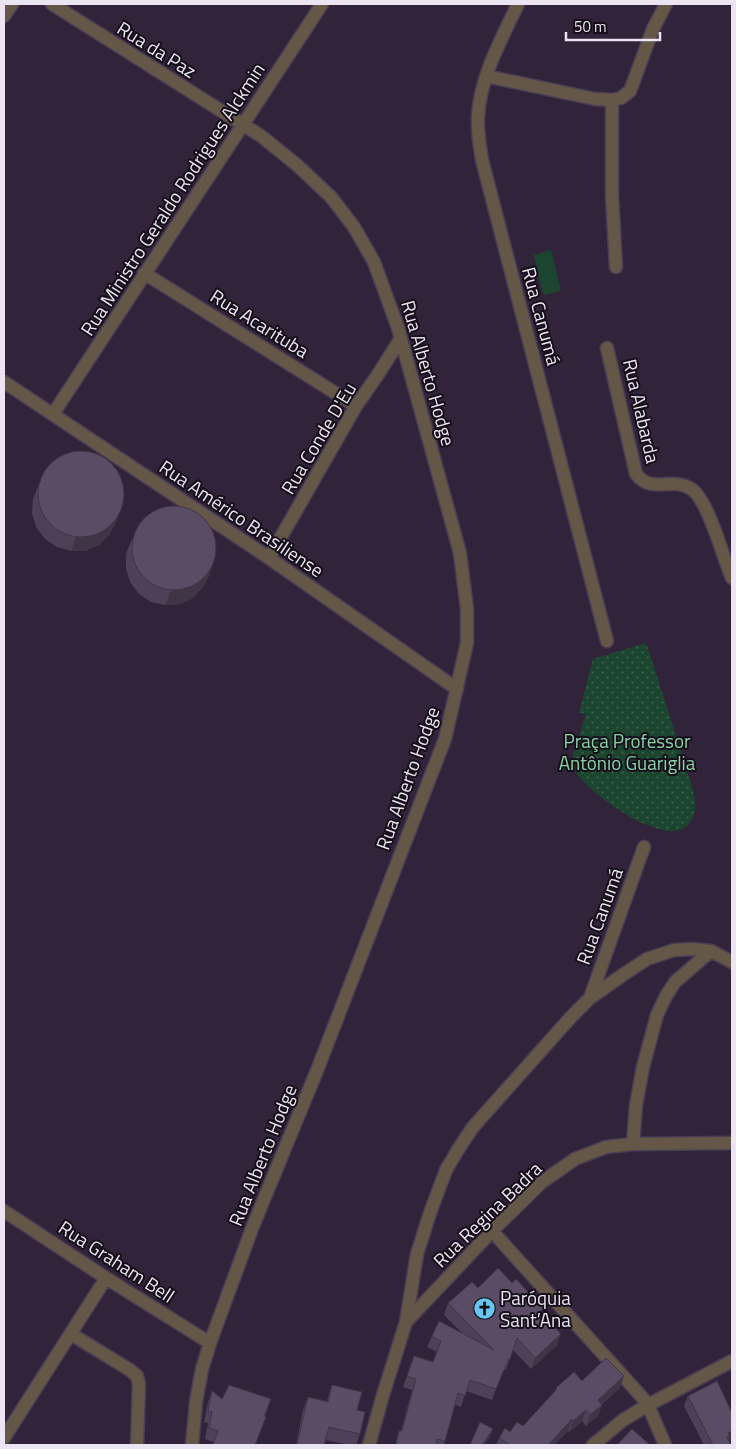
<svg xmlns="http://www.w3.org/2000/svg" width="736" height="1449" font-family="'Titillium Web',sans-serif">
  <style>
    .grass { fill: #1b452f }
    .park { fill: url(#park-dots) }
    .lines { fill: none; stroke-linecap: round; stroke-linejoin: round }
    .minor-casing { stroke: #4b3e54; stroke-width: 15 }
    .minor { stroke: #655747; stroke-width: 12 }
    .wall { fill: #4e4157 }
    .shaded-wall { fill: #403547 }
    .building { fill: #5b4c65; stroke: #403547 }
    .labels { text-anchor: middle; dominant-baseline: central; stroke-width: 4; stroke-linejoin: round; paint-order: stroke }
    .street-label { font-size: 19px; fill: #ede4f3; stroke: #150f19 }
    .park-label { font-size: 19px; fill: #88d3a8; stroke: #150f19 }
    .poi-label { font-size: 19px; fill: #ede4f3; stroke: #150f19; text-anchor: start }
  </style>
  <defs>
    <pattern id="park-dots" width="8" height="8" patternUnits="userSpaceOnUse" patternTransform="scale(1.25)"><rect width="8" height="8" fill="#1b452f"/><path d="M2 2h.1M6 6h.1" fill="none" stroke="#3c604e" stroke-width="1.8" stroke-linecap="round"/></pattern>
  </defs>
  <rect width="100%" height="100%" fill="#31233a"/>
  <path class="grass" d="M551,250l10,41 -18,4 -9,-40z"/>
  <path class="park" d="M646,643c13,38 25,77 37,116 4,14 16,42 11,55 -8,26 -34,16 -52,9 -8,-3 -15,-8 -23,-13 -19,-13 -37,-26 -49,-46l16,-50 -7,-1 14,-54z"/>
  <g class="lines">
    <defs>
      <path id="minor" d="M52,4l209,132 36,29 34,32 23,30 20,35 24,66 62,225 7,56v34l-22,96 -127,329 -65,158 -43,117 -8,26 -6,33 -4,43
        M518,4c-17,36 -38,73 -40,113 -1,15 2,29 4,43l125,481
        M4,16l8,-12
        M486,76l109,23 17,1 9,-2 9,-7 23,-62 13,-25
        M612,100v95l4,72
        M144,273l212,133
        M607,348l29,126c15,20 34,3 54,14 18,10 33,70 42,90
        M4,382l265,176 188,131
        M53,414c89,-137 180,-273 269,-410
        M269,558l87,-152 23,-33 22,-35
        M590,998l54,-151
        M633,1144l3,-39 7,-38 14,-52 9,-19 9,-14 36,-31
        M4,1211l102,67 104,65
        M492,1231l149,165 7,9 17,40
        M406,1322l11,-68 13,-41 16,-43 13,-22 14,-21 98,-110 19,-19 34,-24 23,-15 27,-9 18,-1 19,2 21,11
        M71,1334l59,36 7,6 2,8 -2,61
        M4,1438l102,-160
        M369,1445l14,-50 23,-73 86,-91 50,-49 33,-23 31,-12 27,-3 99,-1
        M593,1445l30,-25 25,-15 84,-44"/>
    </defs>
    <use href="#minor" class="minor-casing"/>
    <use href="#minor" class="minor"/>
  </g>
  <path class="wall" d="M39,484l77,38 -7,13 -10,10 -14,6h-14l-14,-4 -12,-8 -9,-12 -4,-14 1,-14z
    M132,539l78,35 -7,13 -10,11 -13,6 -15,1 -14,-3 -12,-8 -9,-12 -4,-13v-15z
    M478,1288l66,26 13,31 -26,24 -18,-19 -7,20 -2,-1 -12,31 -26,-9 -5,16 -6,-2 -11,40h-49l4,-14h2l11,-41 -9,-3 11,-31 19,6 4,-10 -10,-5 5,-11 31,-2 -19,-19 4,-12z
    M582,1381l38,7 -18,16 -4,12 -12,10 -4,-5 -13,11 -1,-1 -14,14h-58l3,-7 24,-12 32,-34 1,-4z
    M332,1385l25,25 3,24 -4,11h-6l-24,-5 -2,5h-28l7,-35 5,-13 19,4z
    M212,1391l10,8h49l-6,18h1l-11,28h-43l2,-3 -9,-3 3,-16 -4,-1 4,-20z
    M688,1396l41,45 2,4h-27l-20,-39z"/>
  <path class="shaded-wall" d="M122,507l-6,15 -7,13 -10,10 -14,6h-14l5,-14z
    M215,559l-5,15 -7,13 -10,11 -13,6 -15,1 6,-14z
    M547,1305l-4,11 -2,-5z
    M561,1334l-4,11 -26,24 4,-11z
    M624,1376l-4,12 -26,24 4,-12z
    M602,1405l-4,11 -12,10 4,-11z
    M586,1410l-4,11 -13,11 4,-11z
    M572,1419l-4,12 -14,14h-5z
    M493,1429l-3,8 -6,8h-2z
    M732,1431v9l-5,2 -3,3 4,-12z"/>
  <path class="building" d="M38 494a43 43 0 1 1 86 0a43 43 0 1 1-86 0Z
    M132 548a42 42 0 1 1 84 0a42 42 0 1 1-84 0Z
    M498,1268l14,15 4,-4 13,14 3,-3 15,15 -6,6 20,23 -26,24 -18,-20 -7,21 -1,-1 -13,31 -26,-9 -5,16 -7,-3 -13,48 -8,-2 -1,6h-40l3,-14h3l14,-52 -9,-3 7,-20 19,6 8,-21 -9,-5 7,-15 55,29 -46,-47 24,-21 6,6z
    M606,1358l18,18 -26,24 4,5 -12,10 -4,-5 -13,11 -1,-2 -23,25 2,1h-41l-11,-7 6,-10 5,4 7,-10 6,4 34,-37 -1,-1 18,-16 8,9z
    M717,1381l15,32v18l-4,2 2,3 -3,1 4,8h-18l-25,-49z
    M229,1385l42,14 -7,17 2,1 -11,28h-42l5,-14 -9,-3 3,-16 -4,-1 4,-20 10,8z
    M332,1385l30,7 -5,18 8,2 -5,22 -31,-7 -5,18h-27l11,-48 20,5z
    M480,1422l13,7 -11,16h-12z
    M632,1429l18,16h-33z"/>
  <defs>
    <symbol id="church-disc" viewBox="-11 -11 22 22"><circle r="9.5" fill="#68c4f0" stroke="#150f19"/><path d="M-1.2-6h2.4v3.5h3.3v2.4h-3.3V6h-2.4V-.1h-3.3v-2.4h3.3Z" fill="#111"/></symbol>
  </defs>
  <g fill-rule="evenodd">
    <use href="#church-disc" x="472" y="1296" width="25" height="25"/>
  </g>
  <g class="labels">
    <g class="street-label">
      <text transform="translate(157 49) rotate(32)">Rua da Paz</text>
      <text transform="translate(172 199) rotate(-57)">Rua Ministro Geraldo Rodrigues Alckmin</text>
      <text transform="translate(542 316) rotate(75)">Rua Canumá</text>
      <text transform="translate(260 323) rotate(32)">Rua Acarituba</text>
      <text transform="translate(429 373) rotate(74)">Rua Alberto Hodge</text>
      <text transform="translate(642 411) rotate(77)">Rua Alabarda</text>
      <text transform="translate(318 438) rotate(-59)">Rua Conde D'Eu</text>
      <text transform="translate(242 518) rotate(34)">Rua Américo Brasiliense</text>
      <text transform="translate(407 778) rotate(-70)">Rua Alberto Hodge</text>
      <text transform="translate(599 916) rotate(-70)">Rua Canumá</text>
      <text transform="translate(262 1155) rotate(-68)">Rua Alberto Hodge</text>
      <text transform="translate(487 1214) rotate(-44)">Rua Regina Badra</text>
      <text transform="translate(117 1261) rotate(33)">Rua Graham Bell</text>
    </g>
    <g class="park-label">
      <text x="627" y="740">Praça Professor<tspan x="627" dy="22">Antônio Guariglia</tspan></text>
    </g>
    <g class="poi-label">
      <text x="500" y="1297">Paróquia<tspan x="500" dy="22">Sant’Ana</tspan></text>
    </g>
  </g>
  <rect width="736" height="1449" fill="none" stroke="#ede4f3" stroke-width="10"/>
  <path d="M566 32v8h94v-8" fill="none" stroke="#ede4f3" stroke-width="2.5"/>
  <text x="574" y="32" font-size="15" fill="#ede4f3" stroke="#150f19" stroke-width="4" paint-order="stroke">50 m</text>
</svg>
